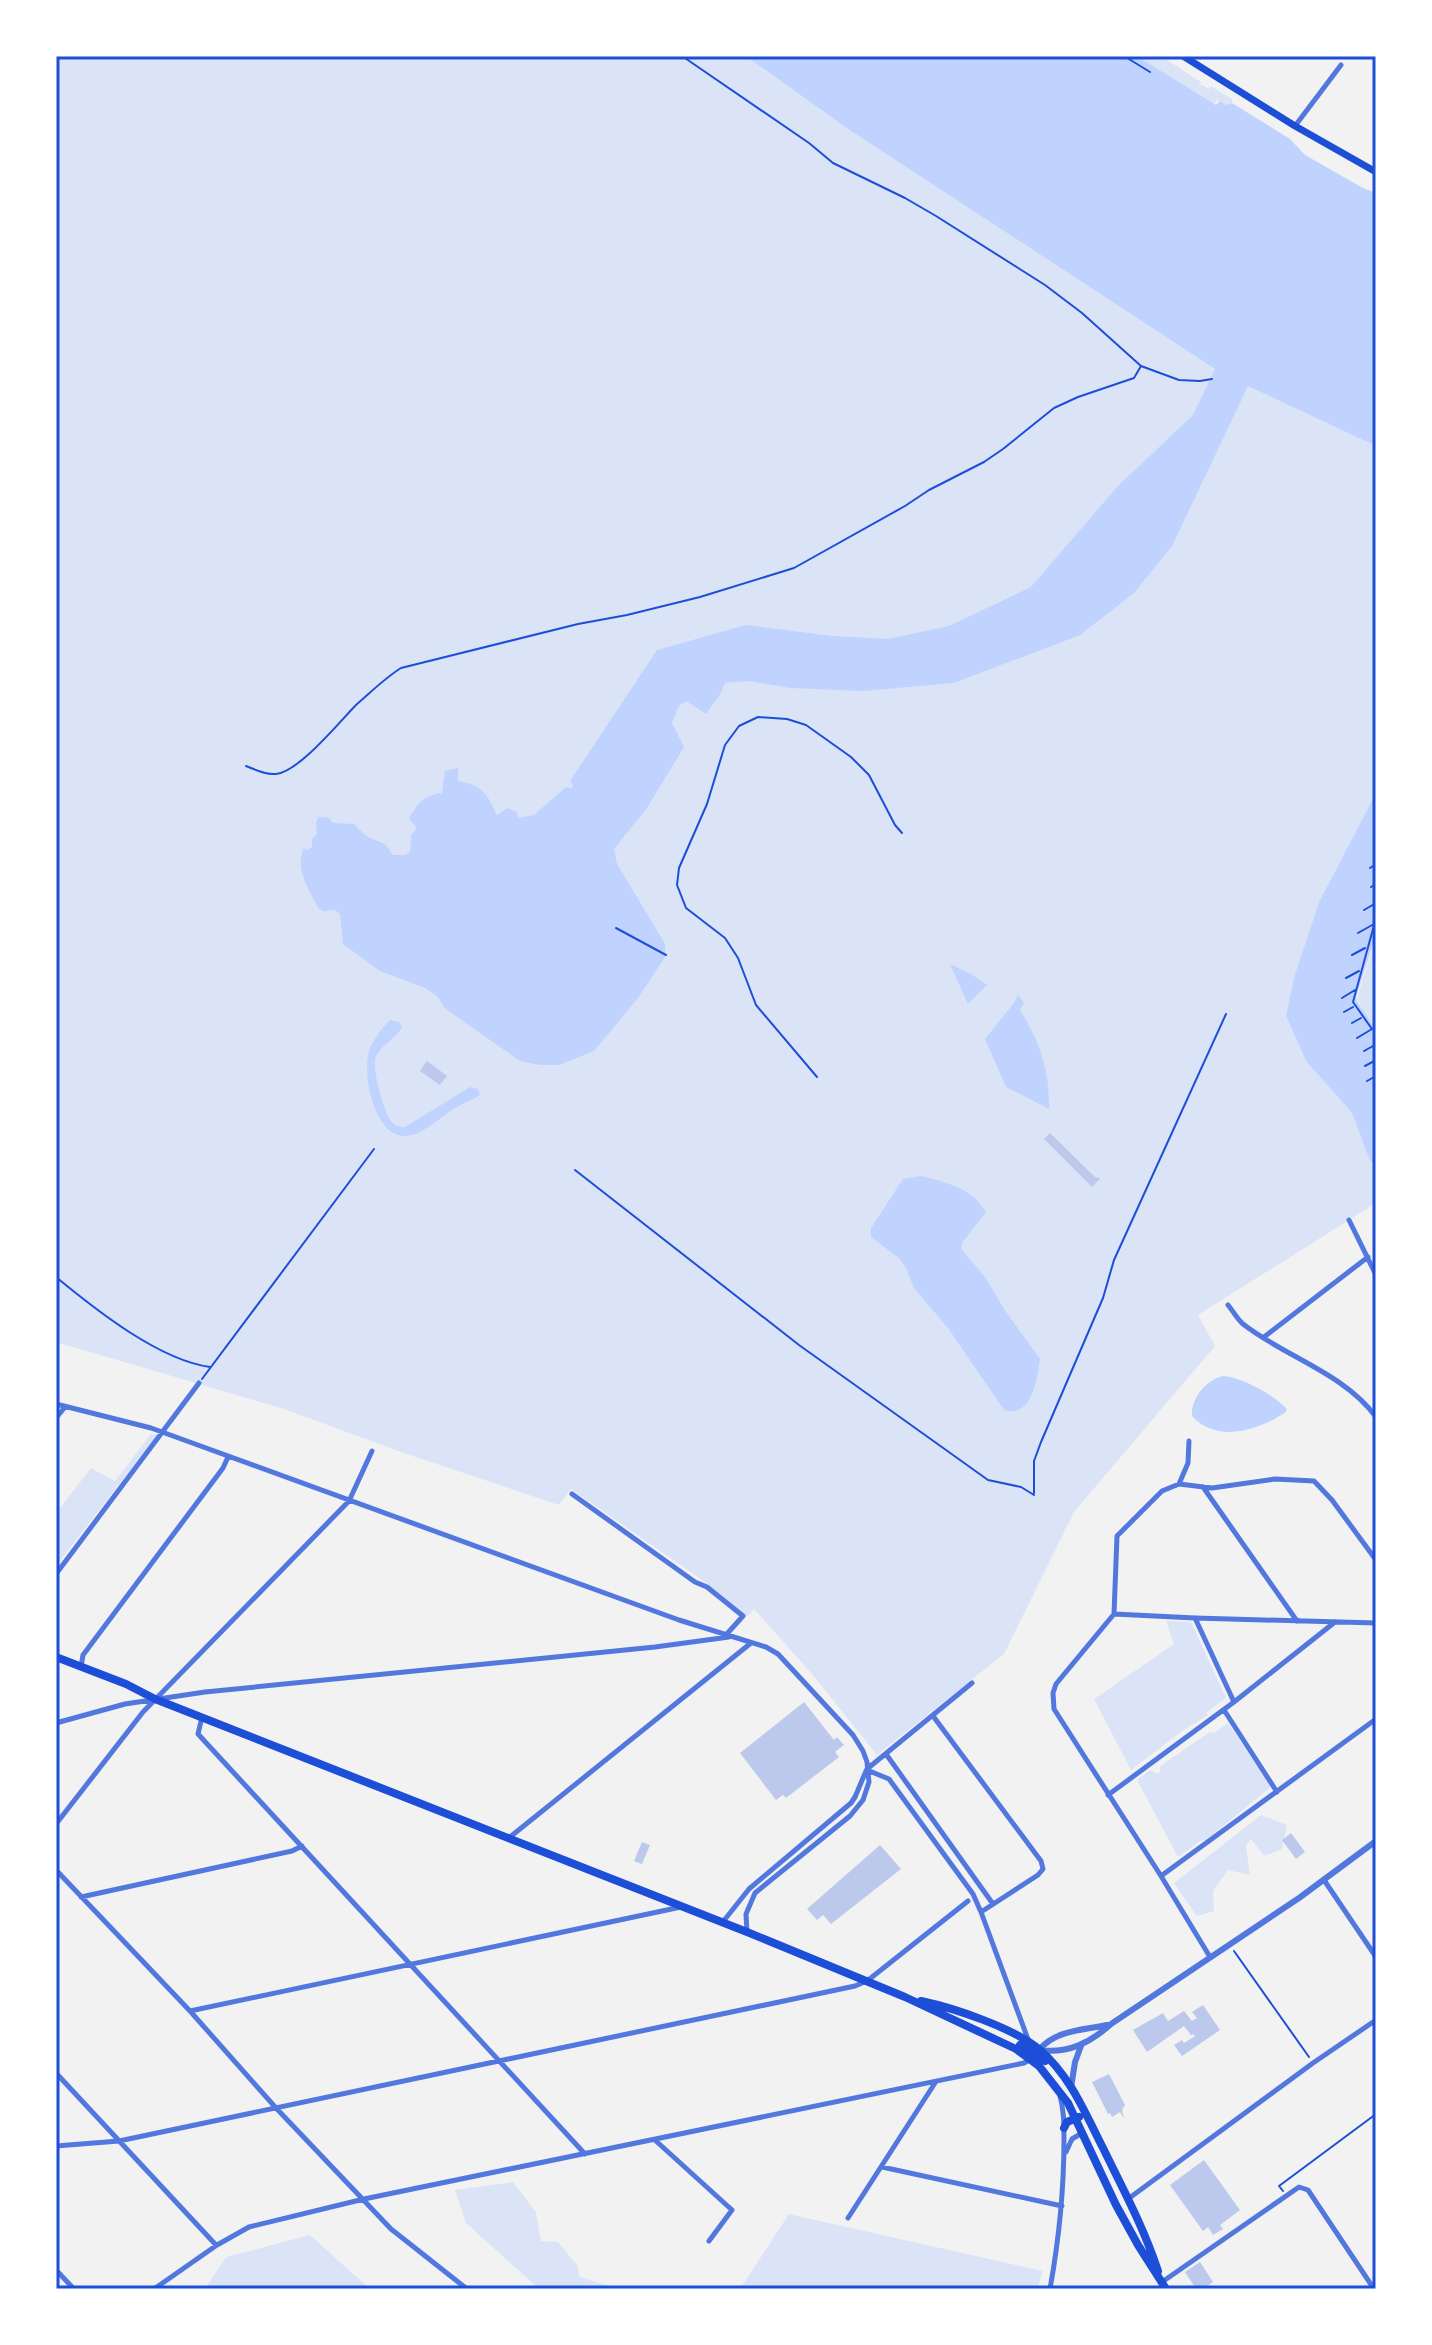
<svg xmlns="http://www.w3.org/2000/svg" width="1432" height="2345" font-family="Montserrat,sans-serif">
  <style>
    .green { fill: #dbe4f7 }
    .water { fill: #bfd3fe }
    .building { fill: #bdc9ec }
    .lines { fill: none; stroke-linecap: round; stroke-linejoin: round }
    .path { stroke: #1d4ed8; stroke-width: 2 }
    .minor { stroke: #5277de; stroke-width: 5 }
    .tertiary { stroke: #5277de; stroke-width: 6 }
    .secondary { stroke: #1d4ed8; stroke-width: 7 }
    .primary { stroke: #1d4ed8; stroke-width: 8 }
    .neatline { fill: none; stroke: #1d4ed8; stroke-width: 3 }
  </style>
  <rect width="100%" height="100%" fill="#f2f2f2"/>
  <path class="green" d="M56,56h690l102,73 367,240 161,77v347l-57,109 -25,75 -8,39 20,45 46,52 18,48 6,4v38l-178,112 17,31 -141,166 -70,142 -127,101 -64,-80 -59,-66 -7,8 -45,-37 -131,-91 -12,16 -158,-53 -117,-43 -228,-67z
    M1137,56h24l40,26 -2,3h3l7,4 2,-3 21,13v4l-6,2 -9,-5 -3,4z
    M1376,938v100l-19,-40z
    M151,1434l6,1 -101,131v-53l35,-45 24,13z
    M1166,1621l25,1 35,76 -20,15 2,2 -27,17 -50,38 -37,-71 80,-55z
    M1228,1723l43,64 -65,53 -6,1 -22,16 -41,-77 13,-10 7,4 3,-2v-6l50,-34 4,1z
    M1261,1815l26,10 -5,24 -18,7 -13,-17 -5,7 4,29 -22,-5 -15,21 1,20 -17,5 -23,-33z
    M513,2182l23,30 5,29 17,1 19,23 3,12 39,12h-80l-73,-66 -11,-33z
    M789,2214l254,57 -6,18h-297z
    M310,2235l60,54h-165l21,-32z"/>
  <path class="water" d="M746,56h391l79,49 4,-4 6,4 6,-2 58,36 15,16 58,33 13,5v253l-128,-60 -76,160 -38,47 -54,42 -126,48 -91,8 -73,-3 -42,-7 -23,2 -5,12 -14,19 -20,-13 -7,5 -7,17 12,24 -37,61 -33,41 3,15 48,80v13l-27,41 -44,53 -35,14h-19l-20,-4 -67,-47 -9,-7 -6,-10 -13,-9 -45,-17 -37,-27 -3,-30 -6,-4 -11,1 -5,-3c-9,-19 -24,-39 -14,-60l3,2 5,-3v-8l5,-5 -1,-11 2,-6 11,1 4,5 21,1 12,12 19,8 8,11h12l5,-3 1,-17 5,-5v-3l-7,-9c10,-16 14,-22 33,-25l3,-22 13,-3v13c25,4 29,13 39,34l10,-7 10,4 1,6 16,-3 32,-28 6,1 1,-3 -3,-4 87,-131 89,-25 86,11 56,3 61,-13 82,-39 86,-100 76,-72 22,-46 -367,-240z
    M1376,793v142l-20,62 1,4 19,29v135l-6,-4 -18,-48 -46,-52 -20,-45 8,-39 25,-75z
    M950,964l21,10 16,11 -19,19z
    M1018,995l6,8 -4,7c20,31 30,62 29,99l-43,-22 -21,-48 28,-35z
    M390,1020l9,2 3,5c-6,12 -20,17 -26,29 -5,11 7,51 13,62 4,7 9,9 16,9l65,-40 8,2 2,6c-9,6 -19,9 -28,15 -13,8 -31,27 -49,26 -29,-2 -41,-61 -34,-85 3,-10 13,-23 21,-31z
    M921,1176c25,6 51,12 65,36l-24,31 -1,6 24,28 19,32 36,50c-3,18 -7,60 -36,51l-56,-82 -34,-40 -8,-20 -6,-9 -29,-22v-9l32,-49z
    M1223,1376c21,2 49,18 64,33l-1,3c-26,18 -69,32 -94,4 -1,-18 14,-36 31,-40z"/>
  <path class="building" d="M427,1061l20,15 -7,9 -20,-14z
    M1050,1133l46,45 2,-1 2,2 -8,8 -48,-48z
    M804,1702l30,38 3,-3 7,8 -9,7 4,5 -53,41 -3,-3 -7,5 -36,-47z
    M1291,1833l14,19 -9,7 -14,-19z
    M642,1842l8,3 -8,19 -8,-3z
    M880,1845l21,24 -70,55 -8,-9 -6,5 -10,-11z
    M1203,2005l17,25 -38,26 -8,-11 8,-5 2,3 11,-7 -2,-2 -2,1 -7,-9 -37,26 -14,-22 30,-17 5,8 16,-10 8,10 5,-3 -5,-6z
    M1109,2074l16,31 -3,5 2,8 -4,-6 -8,5 -2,-4 -2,1 -16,-32z
    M1204,2160l36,50 -20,15 3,4 -10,6 -5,-8 -5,4 -33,-46z
    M1200,2262l13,20 -10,7h-7l-11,-17z"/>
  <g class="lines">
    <path class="path" d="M682,56l127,87 24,20 72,35 31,18 109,69 37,28 59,53 38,14 21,1 12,-2
      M1124,56l26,16
      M246,766c10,4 20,9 30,8 23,-2 64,-53 81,-70 14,-12 28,-26 44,-36l177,-44 49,-9 73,-18 94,-29 111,-62 24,-16 55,-28 19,-13 51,-41 24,-11 56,-19 7,-12
      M1370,868l6,-4
      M1371,887l5,-3
      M1364,910l12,-7
      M616,928l50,27
      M1358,933l16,-9
      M1352,955l13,-7
      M1346,978l13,-7
      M1342,998l13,-8
      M1344,1012l9,-5
      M1352,1023l9,-5
      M1357,1038l15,-9 -19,-27 23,-84
      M1376,1040v14
      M1364,1051l9,-5
      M1365,1066l11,-6
      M817,1077l-61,-72 -18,-47 -13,-20 -39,-30 -9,-23 2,-17 28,-64 18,-59 14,-19 19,-9 29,2 19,6 45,32 18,18 26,50 7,8
      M1367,1081l9,-5
      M575,1170l224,175 189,135 33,7 13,8
      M56,1277c40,33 103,83 154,90
      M202,1379l172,-230
      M1034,1493v-32l7,-19 62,-144 11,-38 112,-246
      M1234,1951l75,106
      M1283,2191l-4,-5 97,-72"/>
    <path class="minor" d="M1295,126l46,-61
      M1349,1220l27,55
      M1228,1305c5,6 9,14 15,19 42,33 101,49 133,93
      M1264,1337l104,-80
      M56,1404l95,24 528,192 87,27 12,7 75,81 10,16 4,11 2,20 -6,18 -13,16 -95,77 -9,21 1,18
      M56,1418l9,-11
      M1189,1441l-1,22 -9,21 -17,7 -45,45 -3,78 -58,70 -3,9 1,16 107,167 49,81
      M1179,1484l33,4 63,-9 39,2 18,19 44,60
      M1203,1487l94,134
      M572,1494l123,88 12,5 36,29 -18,20
      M56,1574l143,-191
      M1114,1614l81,4 181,5
      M1195,1618l39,84
      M81,1667l2,-12 140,-187 5,-11
      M1224,1710l53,82
      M933,1716l108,145 2,8 -5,6 -57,37
      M202,1717l-4,17 387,420
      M56,1723l69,-19 80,-12 450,-45 74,-10
      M886,1754l107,150
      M867,1769l105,-86
      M867,1770l22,9 84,115 8,18 48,130
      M1108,1795l126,-93 101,-80
      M56,1824l87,-112 206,-211 23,-50
      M510,1837l241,-194
      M56,1870l134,141 86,97 115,121 76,60
      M1161,1876l215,-157
      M1324,1880l52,77
      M81,1897l211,-46 10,-5
      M722,1923l27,-34 102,-86 4,-6 11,-26
      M190,2011l491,-104
      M56,2073l160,172
      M656,2141l76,69 -23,31
      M56,2146l63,-5 736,-155 12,-5 101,-80
      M1066,2152l6,-13 10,-6
      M882,2167l180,39
      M1128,2199l185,-136 63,-43
      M848,2218l87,-135
      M56,2270l18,19
      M1162,2282l137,-95 9,3 66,99
      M154,2289l63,-44 32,-18 115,-28 660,-136 7,-4
      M1050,2289c9,-50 14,-99 14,-150 0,-15 0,-29 -4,-43"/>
    <path class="tertiary" d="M1039,2050c29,4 51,-7 72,-26l188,-126 77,-57
      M1039,2050c16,-20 45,-20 68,-25
      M1071,2088l4,-26 6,-16"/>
    <path class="secondary" d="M1183,56l112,70 81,46"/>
    <path class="primary" d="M56,1657l70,27 29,15 592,233 158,65 111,52 23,17 29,37 48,102 22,40 28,44
      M921,2001c33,7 93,27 119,49 31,27 45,63 63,98 20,41 41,80 55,123
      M1020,2045l25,16
      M1064,2128l3,-6 12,-5"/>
  </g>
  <rect width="1432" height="2345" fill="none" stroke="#ffffff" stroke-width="116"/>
  <rect x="58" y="58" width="1316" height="2229" class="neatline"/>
</svg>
